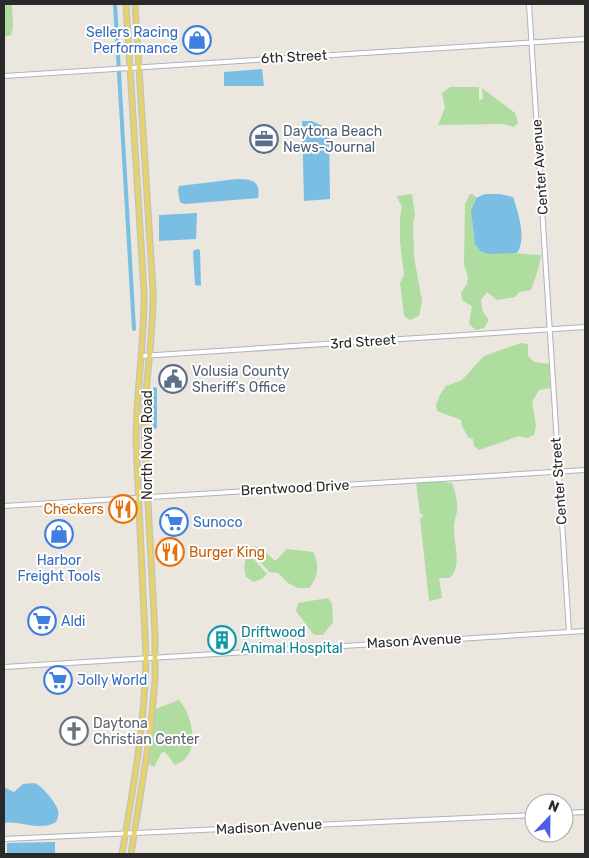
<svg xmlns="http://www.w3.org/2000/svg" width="589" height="858" font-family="Rubik,sans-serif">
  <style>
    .green { fill: #afdc9f }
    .water { fill: #7abee3 }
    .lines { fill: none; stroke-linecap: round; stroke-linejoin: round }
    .canal { stroke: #7abee3; stroke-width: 4 }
    .tertiary-casing { stroke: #b1b3bd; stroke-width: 6 }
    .secondary-casing { stroke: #b1b3bd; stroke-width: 6 }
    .primary-casing { stroke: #c3c3c3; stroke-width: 7 }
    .tertiary { stroke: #fff; stroke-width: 4 }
    .secondary { stroke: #fff; stroke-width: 4 }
    .primary { stroke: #e4d26a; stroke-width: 4.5 }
    .labels { text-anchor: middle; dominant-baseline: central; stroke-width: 4; stroke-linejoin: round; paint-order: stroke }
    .shop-label { font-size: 14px; fill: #366cbe; stroke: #fff; text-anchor: start }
    .street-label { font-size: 14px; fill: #2a2a2a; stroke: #fff }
    .service-label { font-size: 14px; fill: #4e5e75; stroke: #fff; text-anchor: start }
    .food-label { font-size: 14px; fill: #c56008; stroke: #fff; text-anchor: end }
    .culture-label { font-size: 14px; fill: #0d838f; stroke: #fff; text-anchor: start }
    .worship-label { font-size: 14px; fill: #5b616d; stroke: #fff; text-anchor: start }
  </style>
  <rect width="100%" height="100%" fill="#ebe6de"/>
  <path class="green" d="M4,4h8l1,22 -2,9 -7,2z
    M450,87h29v13l4,-1 -1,-11 33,25 3,10 -4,4 -11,-3 -65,1 7,-17 -3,-15z
    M412,194l3,21 -2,7 1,35 8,44 -3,15 -9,4 -6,-4 -4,-33 4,-8 -4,-34v-24l2,-10 -4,-8 -1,-3z
    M470,194h2l4,3c-5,11 -4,19 -3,31 4,32 10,24 36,25 11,0 21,2 32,2l-2,12 -8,23 -12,2 -4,5 -18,3 -10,-8 -6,8 2,12 6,8 -5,8 -8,2 -7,-6 3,-18 -10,-6 -1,-7 6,-9 1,-7 -4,-13 1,-60z
    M521,343l7,1v12l6,6 15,2 1,24 -11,2 -7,12 4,24 -2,9 -7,3 -8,-2 -40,14 -5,-4 -1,-7 -5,-2 -6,-11 -1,-6 -24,-9 -1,-6 4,-10 6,-9 16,-6 22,-24z
    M431,481l21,2c3,8 6,18 5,27 0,5 -3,10 -3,15 -1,18 9,39 -4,53h-11l3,20 -13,3 -9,-83 3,-1v-3h-3l-4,-32z
    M254,546l10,4 11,11 12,-12 26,3c7,13 5,25 -4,36h-11l-10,-5 -10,-10 -9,-1 -18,-21z
    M249,554l18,20 -4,4 -9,4 -8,-5c-2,-9 -3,-16 3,-23z
    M328,598l4,5 1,19 -10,13h-9l-18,-24 2,-8z
    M179,700c12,13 20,45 6,59 -2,3 -7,4 -10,6l-9,-12 -4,-1 -8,15 -5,-3 6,-55z"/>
  <path class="water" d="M262,69l2,17h-40v-14z
    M302,121h10l17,8 1,70 -26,2z
    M237,179c15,0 24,2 21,19l-74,6 -4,-2 -2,-11 1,-5z
    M485,194h15l13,3c5,15 14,42 4,56l-29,1 -8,-3 -5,-7 -4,-33 5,-13z
    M197,213l-1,26 -37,2v-26z
    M199,249l1,2 1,35 -6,-1 -2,-33 1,-2z
    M34,783c7,1 22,20 24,27 1,4 0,8 -2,12 -16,10 -36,-2 -52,1v-36l10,5 9,-8z
    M55,842v12h-48v-11z"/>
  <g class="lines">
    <path class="canal" d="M115,4l19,325
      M155,427v-38"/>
    <defs>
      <path id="tertiary" d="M529,4l40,628
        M4,76l581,-37
        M141,356l444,-29
        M4,506l581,-36
        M564,813l21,-1
        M4,839l530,-24"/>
      <path id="secondary" d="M4,667l581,-36"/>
      <path id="primary" d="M122,854c11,-65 23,-130 24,-197l-10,-216c0,-50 9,-100 8,-150l-18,-287
        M131,854l19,-120 5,-54v-46l-11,-207c1,-46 10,-91 9,-137l-18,-286"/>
    </defs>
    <use href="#tertiary" class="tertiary-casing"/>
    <use href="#secondary" class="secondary-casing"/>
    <use href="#primary" class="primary-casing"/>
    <use href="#tertiary" class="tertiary"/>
    <use href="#secondary" class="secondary"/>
    <use href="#primary" class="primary"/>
  </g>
  <defs>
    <symbol id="shop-ring" viewBox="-11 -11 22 22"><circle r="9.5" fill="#fff" stroke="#3f7fe0" stroke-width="1.5"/><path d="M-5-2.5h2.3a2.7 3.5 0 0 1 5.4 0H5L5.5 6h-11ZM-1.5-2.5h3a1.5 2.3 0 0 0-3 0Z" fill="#3f7fe0"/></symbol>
    <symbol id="office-ring" viewBox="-11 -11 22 22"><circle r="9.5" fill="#fff" stroke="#5c6f8a" stroke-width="1.5"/><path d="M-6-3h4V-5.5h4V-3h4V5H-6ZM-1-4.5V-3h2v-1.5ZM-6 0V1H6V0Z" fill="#5c6f8a"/></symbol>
    <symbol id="civic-ring" viewBox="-11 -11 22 22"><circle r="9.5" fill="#fff" stroke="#5c6f8a" stroke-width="1.5"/><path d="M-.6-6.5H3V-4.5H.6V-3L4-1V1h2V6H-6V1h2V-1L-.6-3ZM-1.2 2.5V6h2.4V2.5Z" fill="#5c6f8a"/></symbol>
    <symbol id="restaurant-ring" viewBox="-11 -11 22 22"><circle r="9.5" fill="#fff" stroke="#e8710a" stroke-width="1.5"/><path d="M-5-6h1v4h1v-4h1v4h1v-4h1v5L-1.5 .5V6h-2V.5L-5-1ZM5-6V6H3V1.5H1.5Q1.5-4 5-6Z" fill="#e8710a"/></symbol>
    <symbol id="supermarket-ring" viewBox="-11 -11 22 22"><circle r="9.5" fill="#fff" stroke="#3f7fe0" stroke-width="1.5"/><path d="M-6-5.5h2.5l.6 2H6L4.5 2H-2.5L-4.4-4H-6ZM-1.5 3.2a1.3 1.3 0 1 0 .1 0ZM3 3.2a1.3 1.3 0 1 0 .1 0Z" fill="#3f7fe0"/></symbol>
    <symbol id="building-ring" viewBox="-11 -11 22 22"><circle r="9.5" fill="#fff" stroke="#0f9aa8" stroke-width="1.5"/><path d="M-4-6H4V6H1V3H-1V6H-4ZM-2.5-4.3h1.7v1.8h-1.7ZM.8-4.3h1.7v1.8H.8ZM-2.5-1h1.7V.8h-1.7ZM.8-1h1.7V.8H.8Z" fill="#0f9aa8"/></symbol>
    <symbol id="church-ring" viewBox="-11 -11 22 22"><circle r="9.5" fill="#fff" stroke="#6b7280" stroke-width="1.5"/><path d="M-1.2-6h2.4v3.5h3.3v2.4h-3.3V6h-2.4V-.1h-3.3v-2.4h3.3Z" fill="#6b7280"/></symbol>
  </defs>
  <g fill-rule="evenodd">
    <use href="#shop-ring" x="181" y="24" width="32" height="32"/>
    <use href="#office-ring" x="248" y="123" width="32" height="32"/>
    <use href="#civic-ring" x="157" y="363" width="32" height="32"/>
    <use href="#restaurant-ring" x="107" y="493" width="32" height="32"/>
    <use href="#supermarket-ring" x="158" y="506" width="32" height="32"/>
    <use href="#shop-ring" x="43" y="518" width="32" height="32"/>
    <use href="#restaurant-ring" x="154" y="536" width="32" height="32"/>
    <use href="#supermarket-ring" x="26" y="605" width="32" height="32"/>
    <use href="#building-ring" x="206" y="624" width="32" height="32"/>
    <use href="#supermarket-ring" x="42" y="664" width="32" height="32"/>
    <use href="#church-ring" x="58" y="715" width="32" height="32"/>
  </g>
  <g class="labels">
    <g class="shop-label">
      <text x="178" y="32" text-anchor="end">Sellers Racing<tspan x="178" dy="16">Performance</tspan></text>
      <text x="193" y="522">Sunoco</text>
      <text x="59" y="560" text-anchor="middle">Harbor<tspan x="59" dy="16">Freight Tools</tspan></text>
      <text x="61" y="621">Aldi</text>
      <text x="77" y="680">Jolly World</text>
    </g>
    <g class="street-label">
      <text transform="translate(294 57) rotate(-3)">6th Street</text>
      <text transform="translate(540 167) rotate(-94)">Center Avenue</text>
      <text transform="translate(363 342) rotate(-4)">3rd Street</text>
      <text transform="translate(147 445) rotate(-90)">North Nova Road</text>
      <text transform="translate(559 481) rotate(-94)">Center Street</text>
      <text transform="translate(295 488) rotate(-3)">Brentwood Drive</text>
      <text transform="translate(414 641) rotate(-3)">Mason Avenue</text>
      <text transform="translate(269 827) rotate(-3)">Madison Avenue</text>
    </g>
    <g class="service-label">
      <text x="283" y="131">Daytona Beach<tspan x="283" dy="16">News-Journal</tspan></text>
      <text x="192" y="371">Volusia County<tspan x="192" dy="16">Sheriff's Office</tspan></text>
    </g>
    <g class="food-label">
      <text x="104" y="509">Checkers</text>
      <text x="189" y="552" text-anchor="start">Burger King</text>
    </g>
    <g class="culture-label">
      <text x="241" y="632">Driftwood<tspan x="241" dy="16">Animal Hospital</tspan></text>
    </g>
    <g class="worship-label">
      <text x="93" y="723">Daytona<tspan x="93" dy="16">Christian Center</tspan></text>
    </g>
  </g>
  <rect width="589" height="858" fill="none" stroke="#2a2a2a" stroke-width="10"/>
  <g transform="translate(549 818) rotate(22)"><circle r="24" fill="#ffffff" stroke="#aaaaaa"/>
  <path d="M0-4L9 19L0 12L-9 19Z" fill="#4d5ce9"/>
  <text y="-8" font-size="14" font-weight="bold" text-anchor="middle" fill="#2a2a2a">N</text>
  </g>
</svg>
